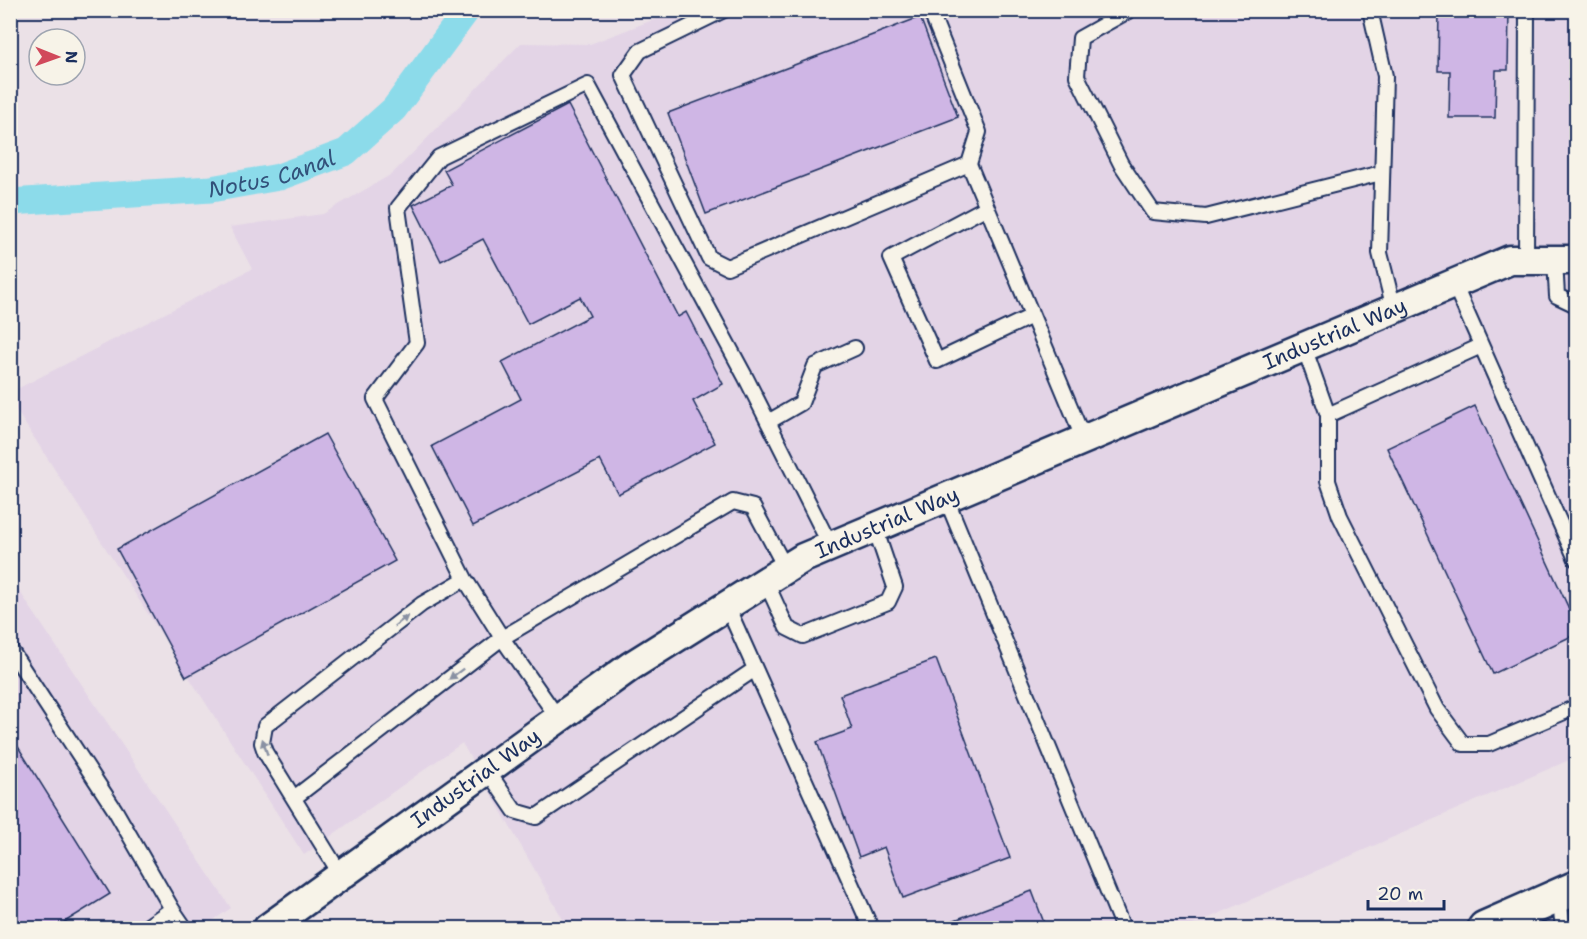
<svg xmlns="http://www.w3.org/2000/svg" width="1587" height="939" font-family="'Shantell Sans',sans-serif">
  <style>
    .built { fill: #e3d4e6 }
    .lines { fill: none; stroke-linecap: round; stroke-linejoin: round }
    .canal { stroke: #8cdbea; stroke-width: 27 }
    .building { fill: #cfb6e5; stroke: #1b2f5e; stroke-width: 1.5 }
    .lane-casing { stroke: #1b2f5e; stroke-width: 18 }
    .street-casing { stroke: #1b2f5e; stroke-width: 33 }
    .highway-casing { stroke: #1b2f5e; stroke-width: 38 }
    .lane { stroke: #f7f3e8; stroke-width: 14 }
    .street { stroke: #f7f3e8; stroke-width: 28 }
    .highway { stroke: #f7f3e8; stroke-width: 33 }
    .oneway { fill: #8991a3 }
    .labels { text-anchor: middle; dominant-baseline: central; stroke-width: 5; stroke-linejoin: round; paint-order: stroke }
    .street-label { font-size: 21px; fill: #1b2f5e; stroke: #f7f3e8 }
    .water-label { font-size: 22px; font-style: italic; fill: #32517a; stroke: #f7f3e8 }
  </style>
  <rect width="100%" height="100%" fill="#ebe1e7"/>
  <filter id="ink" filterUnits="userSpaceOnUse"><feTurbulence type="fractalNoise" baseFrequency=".0167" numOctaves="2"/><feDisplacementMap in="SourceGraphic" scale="12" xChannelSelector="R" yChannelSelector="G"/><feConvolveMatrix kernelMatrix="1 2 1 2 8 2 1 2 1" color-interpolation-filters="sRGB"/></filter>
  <g filter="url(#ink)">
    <path class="built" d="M679,10l897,1v746l-390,171h-618l-106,-185 -158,112 -293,-453v-10l241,-123 -22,-42 93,-13 69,-40 129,-131 69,1z
      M10,577l221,331 -29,20h-191z"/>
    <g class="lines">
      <path class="canal" id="s1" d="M10,202l201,-13 68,-12 67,-25 48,-43 73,-99"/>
    </g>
    <path class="building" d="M1439,10h70l-1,60h-12l-1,48h-46l1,-47h-12z
      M920,17l38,100 -252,97 -38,-101z
      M568,105l110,212 8,-5 37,72 -30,17 22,42 -97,51 -18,-34 -127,66 -41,-80 89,-47 -19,-37 88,-46 -10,-19 -52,27 -45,-85 -42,22 -28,-56 39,-20 -8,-15z
      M1475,406l101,218v10l-83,40 -106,-226z
      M325,434l70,127 -209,116 -69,-128z
      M936,659l74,199 -107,40 -19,-51 -25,10 -42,-115 35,-13 -12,-34z
      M10,734l100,160 -55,34h-45z
      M1032,891l14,37h-100l-2,-4z"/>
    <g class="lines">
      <defs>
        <path id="lane" d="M724,10l-84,41 -17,24 86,183 18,9 242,-103
          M930,10l49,122 -10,32 115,276
          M1130,10l-50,28 -3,38 44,88 32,48 53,5 175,-44
          M1370,10l15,66 -5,177 14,56
          M987,207l-96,51 46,103 95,-45
          M1526,260l1,-250
          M1555,260l2,36 19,9
          M1454,284l122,275
          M1304,347l24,68v66l12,35 97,193 26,35h26l87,-37
          M1328,415l153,-69
          M768,422l33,-19 14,-37 40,-18
          M946,498l177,430
          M766,582l21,46 16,8 85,-34 7,-15 -20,-59
          M727,606l144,322
          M10,649l105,161 57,99 -27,19
          M558,718l-56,-80 -37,-59 -90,-180 42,-56 -19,-135 41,-51 149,-72 158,293 85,169
          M487,770l28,41 21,6 219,-148
          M294,798l208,-160 231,-136 20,5 33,62
          M341,875l-76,-123 -3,-9 3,-17 157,-122 43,-25
          M1559,896l4,32
          M172,909l13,19"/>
        <g id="street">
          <path id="s2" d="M268,928l363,-262 172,-108 707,-298h66"/>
        </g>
        <path id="highway" d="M1485,928l91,-40"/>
      </defs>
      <use href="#lane" class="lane-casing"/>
      <use href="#street" class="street-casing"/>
      <use href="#highway" class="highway-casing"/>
      <use href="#lane" class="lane"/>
      <use href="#street" class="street"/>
      <use href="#highway" class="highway"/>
    </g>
    <defs><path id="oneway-solid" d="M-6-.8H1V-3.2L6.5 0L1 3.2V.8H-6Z" transform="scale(1.5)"/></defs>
    <g class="oneway">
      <use href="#oneway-solid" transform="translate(401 621) rotate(-38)"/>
      <use href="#oneway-solid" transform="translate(456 674) rotate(143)"/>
      <use href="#oneway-solid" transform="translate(265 747) rotate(-108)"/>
    </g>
  </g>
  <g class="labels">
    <g class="street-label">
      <text stroke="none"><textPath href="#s2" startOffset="1228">Industrial Way</textPath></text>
      <text stroke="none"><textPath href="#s2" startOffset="742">Industrial Way</textPath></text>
      <text stroke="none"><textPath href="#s2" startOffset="256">Industrial Way</textPath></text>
    </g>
    <g class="water-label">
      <text stroke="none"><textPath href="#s1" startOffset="264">Notus Canal</textPath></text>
    </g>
  </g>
  <rect width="1587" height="939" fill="none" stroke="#f7f3e8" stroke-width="36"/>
  <rect x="18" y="18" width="1551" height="903" fill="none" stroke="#1b2f5e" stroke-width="2" filter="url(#ink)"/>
  <g transform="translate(57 57) rotate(91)"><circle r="28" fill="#f7f3e8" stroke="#9fa5b1" stroke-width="1.5"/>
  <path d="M0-4.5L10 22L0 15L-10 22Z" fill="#d1495b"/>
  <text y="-9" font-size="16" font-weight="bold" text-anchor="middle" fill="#1b2f5e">N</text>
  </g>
  <path d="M1368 900v9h76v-9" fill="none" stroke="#1b2f5e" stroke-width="3"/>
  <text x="1377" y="900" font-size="18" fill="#1b2f5e" stroke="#f7f3e8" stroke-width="4.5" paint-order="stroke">20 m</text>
</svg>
